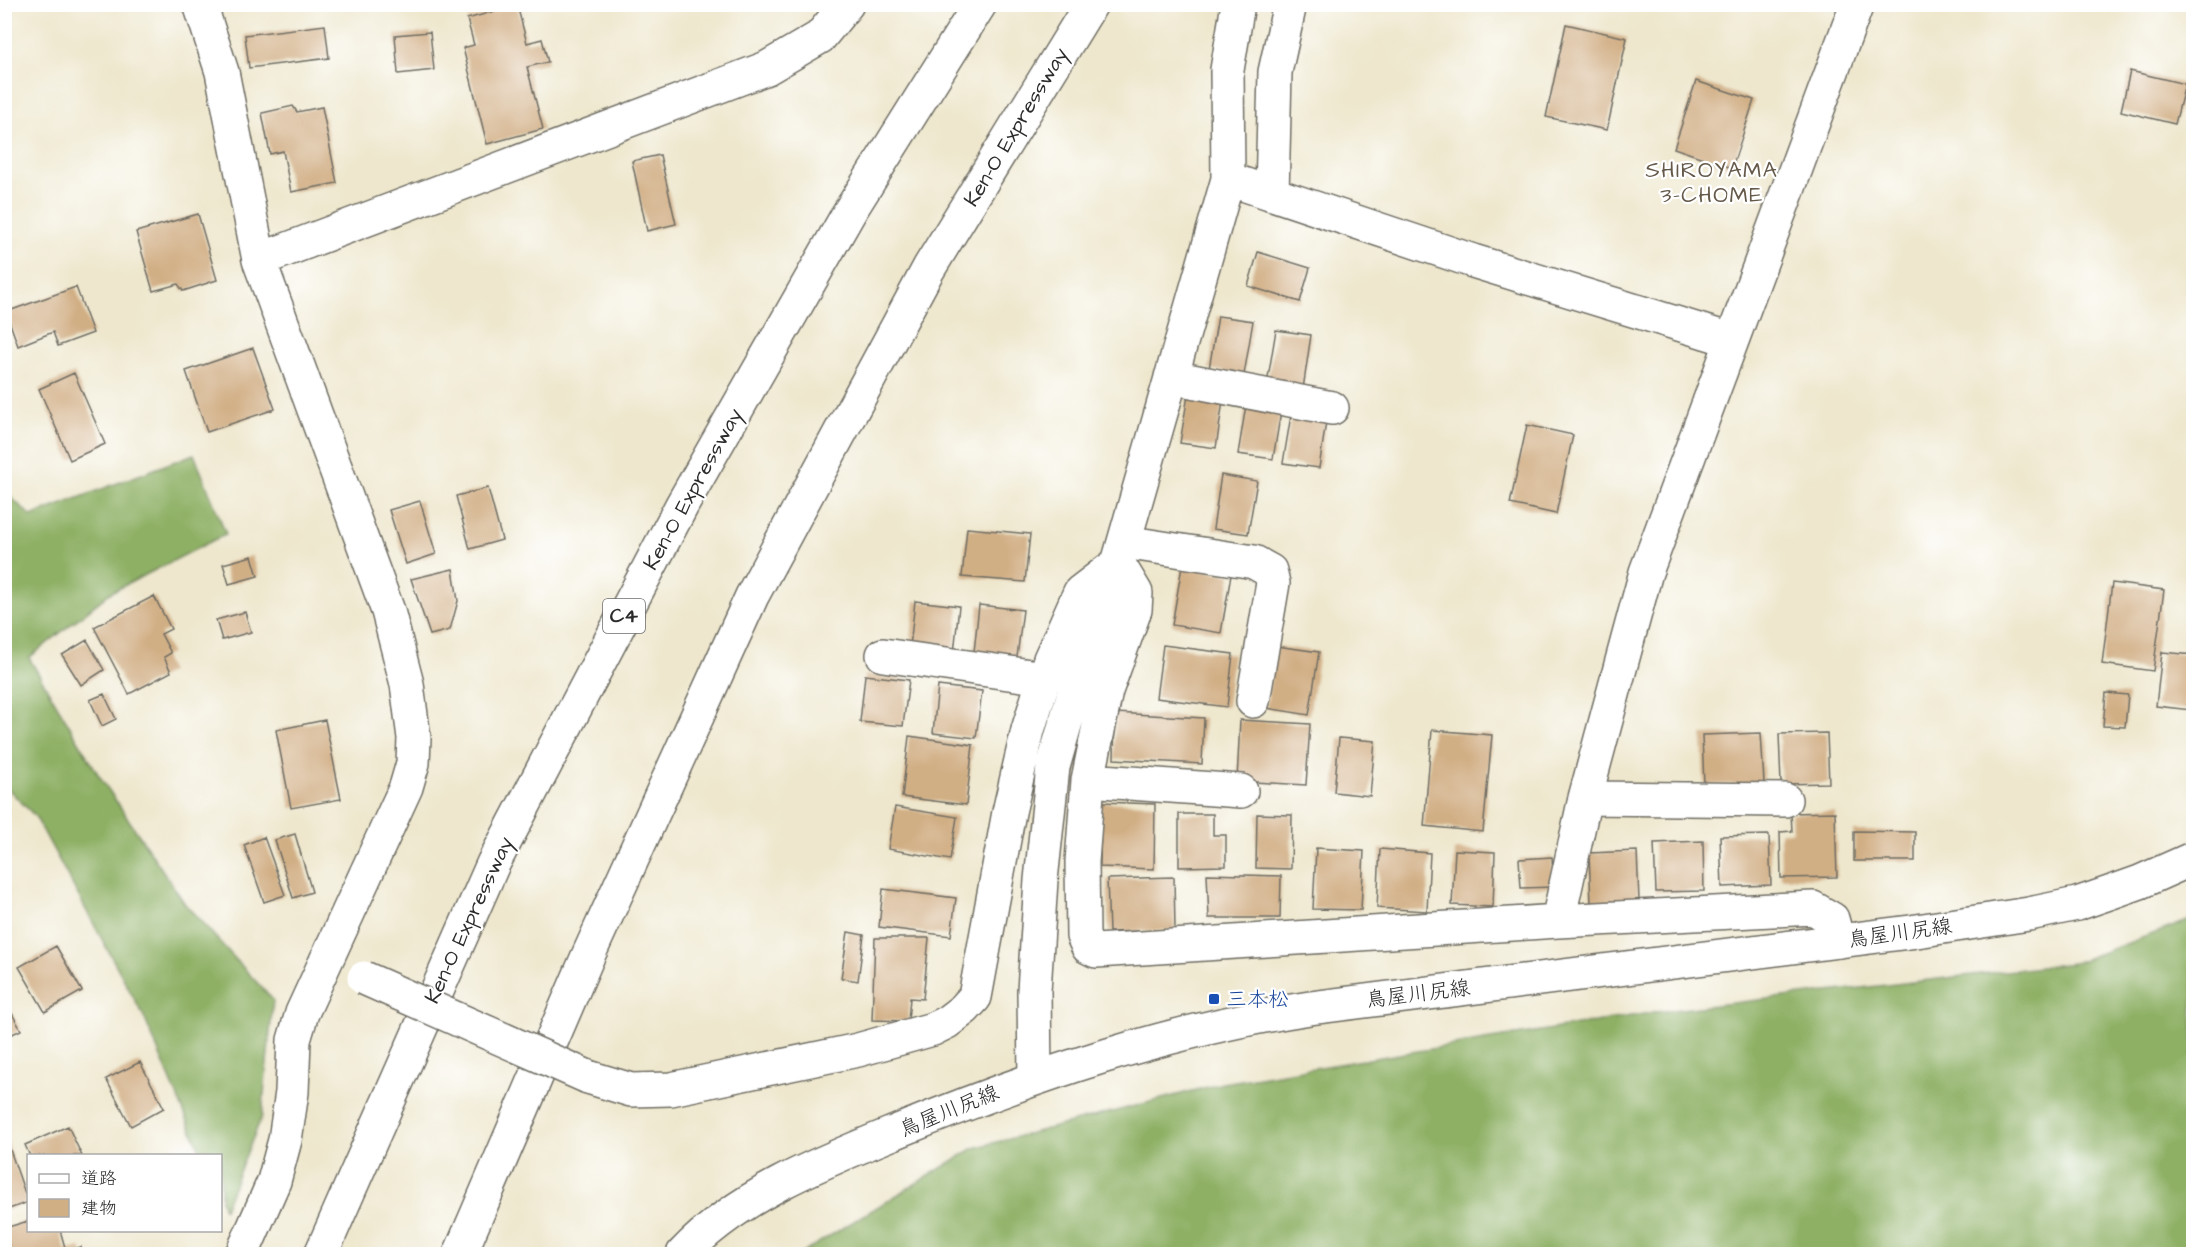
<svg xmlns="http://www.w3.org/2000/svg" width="2198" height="1259" font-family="'Architects Daughter','Klee One',sans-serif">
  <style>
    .forest { fill: #8eb065; stroke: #5c6e48; stroke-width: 1.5 }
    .building { fill: #d1af85 }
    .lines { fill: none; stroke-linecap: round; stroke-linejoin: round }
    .minor-casing { stroke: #6f6d64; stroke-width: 36 }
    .major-casing { stroke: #6f6d64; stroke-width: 36 }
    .highway-casing { stroke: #6f6d64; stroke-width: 36 }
    .minor { stroke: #fff; stroke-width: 33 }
    .major { stroke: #fff; stroke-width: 33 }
    .highway { stroke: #fff; stroke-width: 33 }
    .minor-bridge-casing { stroke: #6f6d64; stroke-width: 36; stroke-linecap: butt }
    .minor-bridge { stroke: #fff; stroke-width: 33 }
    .transit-dot { fill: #1a4fb4; stroke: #fff; stroke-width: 2 }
    .labels { text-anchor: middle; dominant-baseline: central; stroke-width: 4.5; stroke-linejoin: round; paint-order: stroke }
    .shield { fill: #fff; stroke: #6b6b6b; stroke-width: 1.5 }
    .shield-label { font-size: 20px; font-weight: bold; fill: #2b2b2b }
    .street-label { font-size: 21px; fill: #2b2b2b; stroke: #fff }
    .transit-label { font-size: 21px; fill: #164399; stroke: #fff; text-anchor: start }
    .neighbourhood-label { font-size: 22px; letter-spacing: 1.5px; fill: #65594a; stroke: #fff }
  </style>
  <rect width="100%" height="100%" fill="#fff"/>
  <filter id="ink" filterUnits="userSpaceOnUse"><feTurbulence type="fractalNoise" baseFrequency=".0167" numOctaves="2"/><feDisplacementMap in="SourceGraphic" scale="12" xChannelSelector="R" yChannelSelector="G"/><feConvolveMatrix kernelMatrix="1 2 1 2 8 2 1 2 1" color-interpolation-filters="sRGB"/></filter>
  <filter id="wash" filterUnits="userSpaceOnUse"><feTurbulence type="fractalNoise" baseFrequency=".008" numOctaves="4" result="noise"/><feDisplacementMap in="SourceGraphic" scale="24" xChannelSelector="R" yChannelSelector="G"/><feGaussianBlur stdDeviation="1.35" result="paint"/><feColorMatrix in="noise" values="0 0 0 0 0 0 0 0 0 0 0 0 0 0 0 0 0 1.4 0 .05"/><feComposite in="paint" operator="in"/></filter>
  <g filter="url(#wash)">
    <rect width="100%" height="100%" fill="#eee7cd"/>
    <path class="forest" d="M194,454l32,80 -116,59 -81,65 69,116 87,130 88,96 -11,116 -38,93 -3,-8 -1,-45 -18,-1 -58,-138 -109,-201 -31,-31 1,-293 26,24z
      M2193,919v335h-1393l174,-106 249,-65 433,-71 418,-49z"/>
    <g id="blocks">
      <path class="building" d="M517,5l10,38 15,-4 6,23 -21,5 16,62 -56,15 -24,-96 11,-3 -7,-26z
        M1566,24l61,14 -20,92 -61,-13z
        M325,25l4,33 -80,10 -4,-33z
        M430,32l4,38 -36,4 -3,-39z
        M2130,71l55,13 -10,40 -54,-13z
        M1696,81l58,19 -22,68 -58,-20z
        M293,106l4,6 25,-5 15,76 -46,9 -8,-41 -13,3 -8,-41z
        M660,155l16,69 -29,7 -15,-70z
        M198,214l19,66 -34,11 -5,-7 -25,7 -17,-59z
        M1258,252l52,16 -10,34 -52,-16z
        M76,287l17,46 -35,13 -5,-14 -35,14 -12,-34z
        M1218,316l35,5 -9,54 -35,-6z
        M1276,330l35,5 -8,54 -36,-5z
        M253,348l22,61 -68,23 -21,-61z
        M74,373l31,71 -35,16 -31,-71z
        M1189,389l35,5 -8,54 -36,-5z
        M1247,399l35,6 -9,54 -35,-5z
        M1292,409l35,6 -8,53 -36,-5z
        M1527,425l46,10 -17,79 -46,-10z
        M1221,475l36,6 -9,53 -35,-5z
        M488,488l14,52 -32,9 -14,-53z
        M420,501l16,53 -30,10 -17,-54z
        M967,528l63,6 -5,48 -63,-5z
        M252,556l6,20 -29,8 -6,-20z
        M1182,566l49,9 -10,58 -49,-8z
        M453,569l5,32 -8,29 -20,5 -19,-56z
        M2112,583l52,7 -11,81 -51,-7z
        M154,596l17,33 -10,5 10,19 -7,4 7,15 -42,22 -35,-67z
        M915,601l44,5 -5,47 -44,-6z
        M979,605l44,5 -6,47 -43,-5z
        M245,612l6,20 -29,8 -6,-20z
        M87,640l17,30 -23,15 -19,-30z
        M1163,645l70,9 -6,53 -71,-9z
        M1276,646l43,6 -10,63 -43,-7z
        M2162,652l32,3 -3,55 -35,-4z
        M865,675l44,5 -6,46 -43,-4z
        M938,686l44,5 -6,47 -43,-5z
        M2106,693l22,2 -3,32 -22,-1z
        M104,694l12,25 -14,7 -12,-26z
        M1115,713l89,5 -2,46 -88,-5z
        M325,720l16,79 -50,9 -15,-78z
        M1240,720l70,4 -4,61 -69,-4z
        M1432,730l60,5 -9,97 -59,-6z
        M1761,733l3,50 -60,2 -2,-50z
        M1827,733l2,50 -48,1 -2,-50z
        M909,736l64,9 -7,60 -64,-8z
        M1339,738l36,3 -5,55 -36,-4z
        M1101,802l54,2 -1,65 -54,-2z
        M895,807l62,10 -7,43 -62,-11z
        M1835,812l2,65 -56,1 -1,-46 12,-1 -1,-18z
        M1179,814h34v21h13v31l-47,1z
        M1257,814l35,1 -1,54 -35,-1z
        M1854,831l61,1v29h-61z
        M295,834l17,58 -19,6 -18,-58z
        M1769,835l2,50 -49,2 -2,-51z
        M264,837l21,58 -21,7 -20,-57z
        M1703,841l1,50 -48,1 -2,-49z
        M1316,848l48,3 -3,59 -48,-1z
        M1380,849l50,4 -3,58 -50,-3z
        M1455,850l40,2 -2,55 -41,-2z
        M1637,851l2,50 -48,2 -2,-50z
        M1552,857l2,30 -33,1 -2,-29z
        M1207,874l74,2 -1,42h-71z
        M1174,877l1,53 -66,2 -2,-53z
        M883,889l73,9 -5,38 -72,-9z
        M848,932l16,3 -6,46 -17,-3z
        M875,938h54l-6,61 -13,-1 -2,23 -36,-1z
        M56,946l26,45 -37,21 -26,-45z
        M4,999l17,31 -17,8z
        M140,1062l24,46 -33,18 -25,-47z
        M68,1126l14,30h-52l-5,-11z
        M7,1141l21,61 -24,9v-69z
        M28,1221v9h32l6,21 15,-4 2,7h-72l-6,-26z"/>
    </g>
  </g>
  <g filter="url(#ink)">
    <use href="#blocks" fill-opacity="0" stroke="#6f6d64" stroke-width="1.5"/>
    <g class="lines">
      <defs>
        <path id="minor" d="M200,4l22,68 37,188 129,351 19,73 7,54 -1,25 -7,24 -104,226 -8,27 -2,52 -7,48 -11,41 -32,73
          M1228,179l245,82 258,79
          M1272,194l3,-122 15,-68
          M259,260l508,-192 53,-31 27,-33
          M1171,377l161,31
          M1124,542l130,20 16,9 3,12 -20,118
          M1118,563l18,30 -1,17 -29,81 -18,89 -6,82 1,74 5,11 8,4 462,-30 255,-13 19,11 6,22
          M883,655l161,23
          M1088,780l153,11
          M1585,798l200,2
          M1558,921l27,-123 61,-226 211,-568
          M588,1077l43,13 40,-1 187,-39 75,-21 14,-7 17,-13 11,-12 34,-185 19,-82 22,-71 30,-67 38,-29
          M1035,1077l-1,-86 7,-111 12,-113 29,-102 36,-102 110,-384 -1,-109 11,-66"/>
        <path id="major" d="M683,1254c57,-60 139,-92 215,-123 132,-54 269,-101 412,-123l600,-76 119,-18 48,-10 32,-11 31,-11 54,-24"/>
        <path id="highway" d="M321,1254l172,-390 189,-359 168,-294 130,-207
          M460,1254l128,-298 164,-360 177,-328 162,-264"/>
      </defs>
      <use href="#minor" class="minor-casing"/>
      <use href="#major" class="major-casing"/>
      <use href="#highway" class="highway-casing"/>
      <use href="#minor" class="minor"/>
      <use href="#major" class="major"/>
      <use href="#highway" class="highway"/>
      <defs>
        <path id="minor-bridge" d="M364,978l224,99"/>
      </defs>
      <use href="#minor-bridge" class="minor-bridge-casing"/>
      <use href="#minor-bridge" class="minor-bridge"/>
    </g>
  </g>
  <rect class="transit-dot" x="1208" y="993" width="12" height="12" rx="3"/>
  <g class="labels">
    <rect class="shield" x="603" y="599" width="42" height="34" rx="4.5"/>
    <g class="shield-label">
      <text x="624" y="616">C4</text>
    </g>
    <g class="street-label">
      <text transform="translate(1016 127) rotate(-59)">Ken-O Expressway</text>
      <text transform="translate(693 489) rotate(-61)">Ken-O Expressway</text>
      <text transform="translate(469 920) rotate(-65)">Ken-O Expressway</text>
      <text transform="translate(1900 933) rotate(-8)">鳥屋川尻線</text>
      <text transform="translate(1418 994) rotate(-7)">鳥屋川尻線</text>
      <text transform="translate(949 1111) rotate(-22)">鳥屋川尻線</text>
    </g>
    <g class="transit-label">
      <text x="1226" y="999">三本松</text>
    </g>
    <g class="neighbourhood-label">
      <text x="1712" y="170">SHIROYAMA<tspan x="1712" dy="25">3-CHOME</tspan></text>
    </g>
  </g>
  <rect width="2198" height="1259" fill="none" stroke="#fff" stroke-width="24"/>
  <rect x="27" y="1154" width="195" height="78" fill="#ffffff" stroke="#aaaaaa" stroke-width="1.5"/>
  <rect x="39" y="1174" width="30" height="9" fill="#ffffff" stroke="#aaaaaa" stroke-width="1.5"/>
  <text x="81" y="1184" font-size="18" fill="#2b2b2b">道路</text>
  <rect x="39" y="1199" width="30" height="18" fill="#d1af85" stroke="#aaaaaa" stroke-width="1.5"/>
  <text x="81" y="1214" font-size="18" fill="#2b2b2b">建物</text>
</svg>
